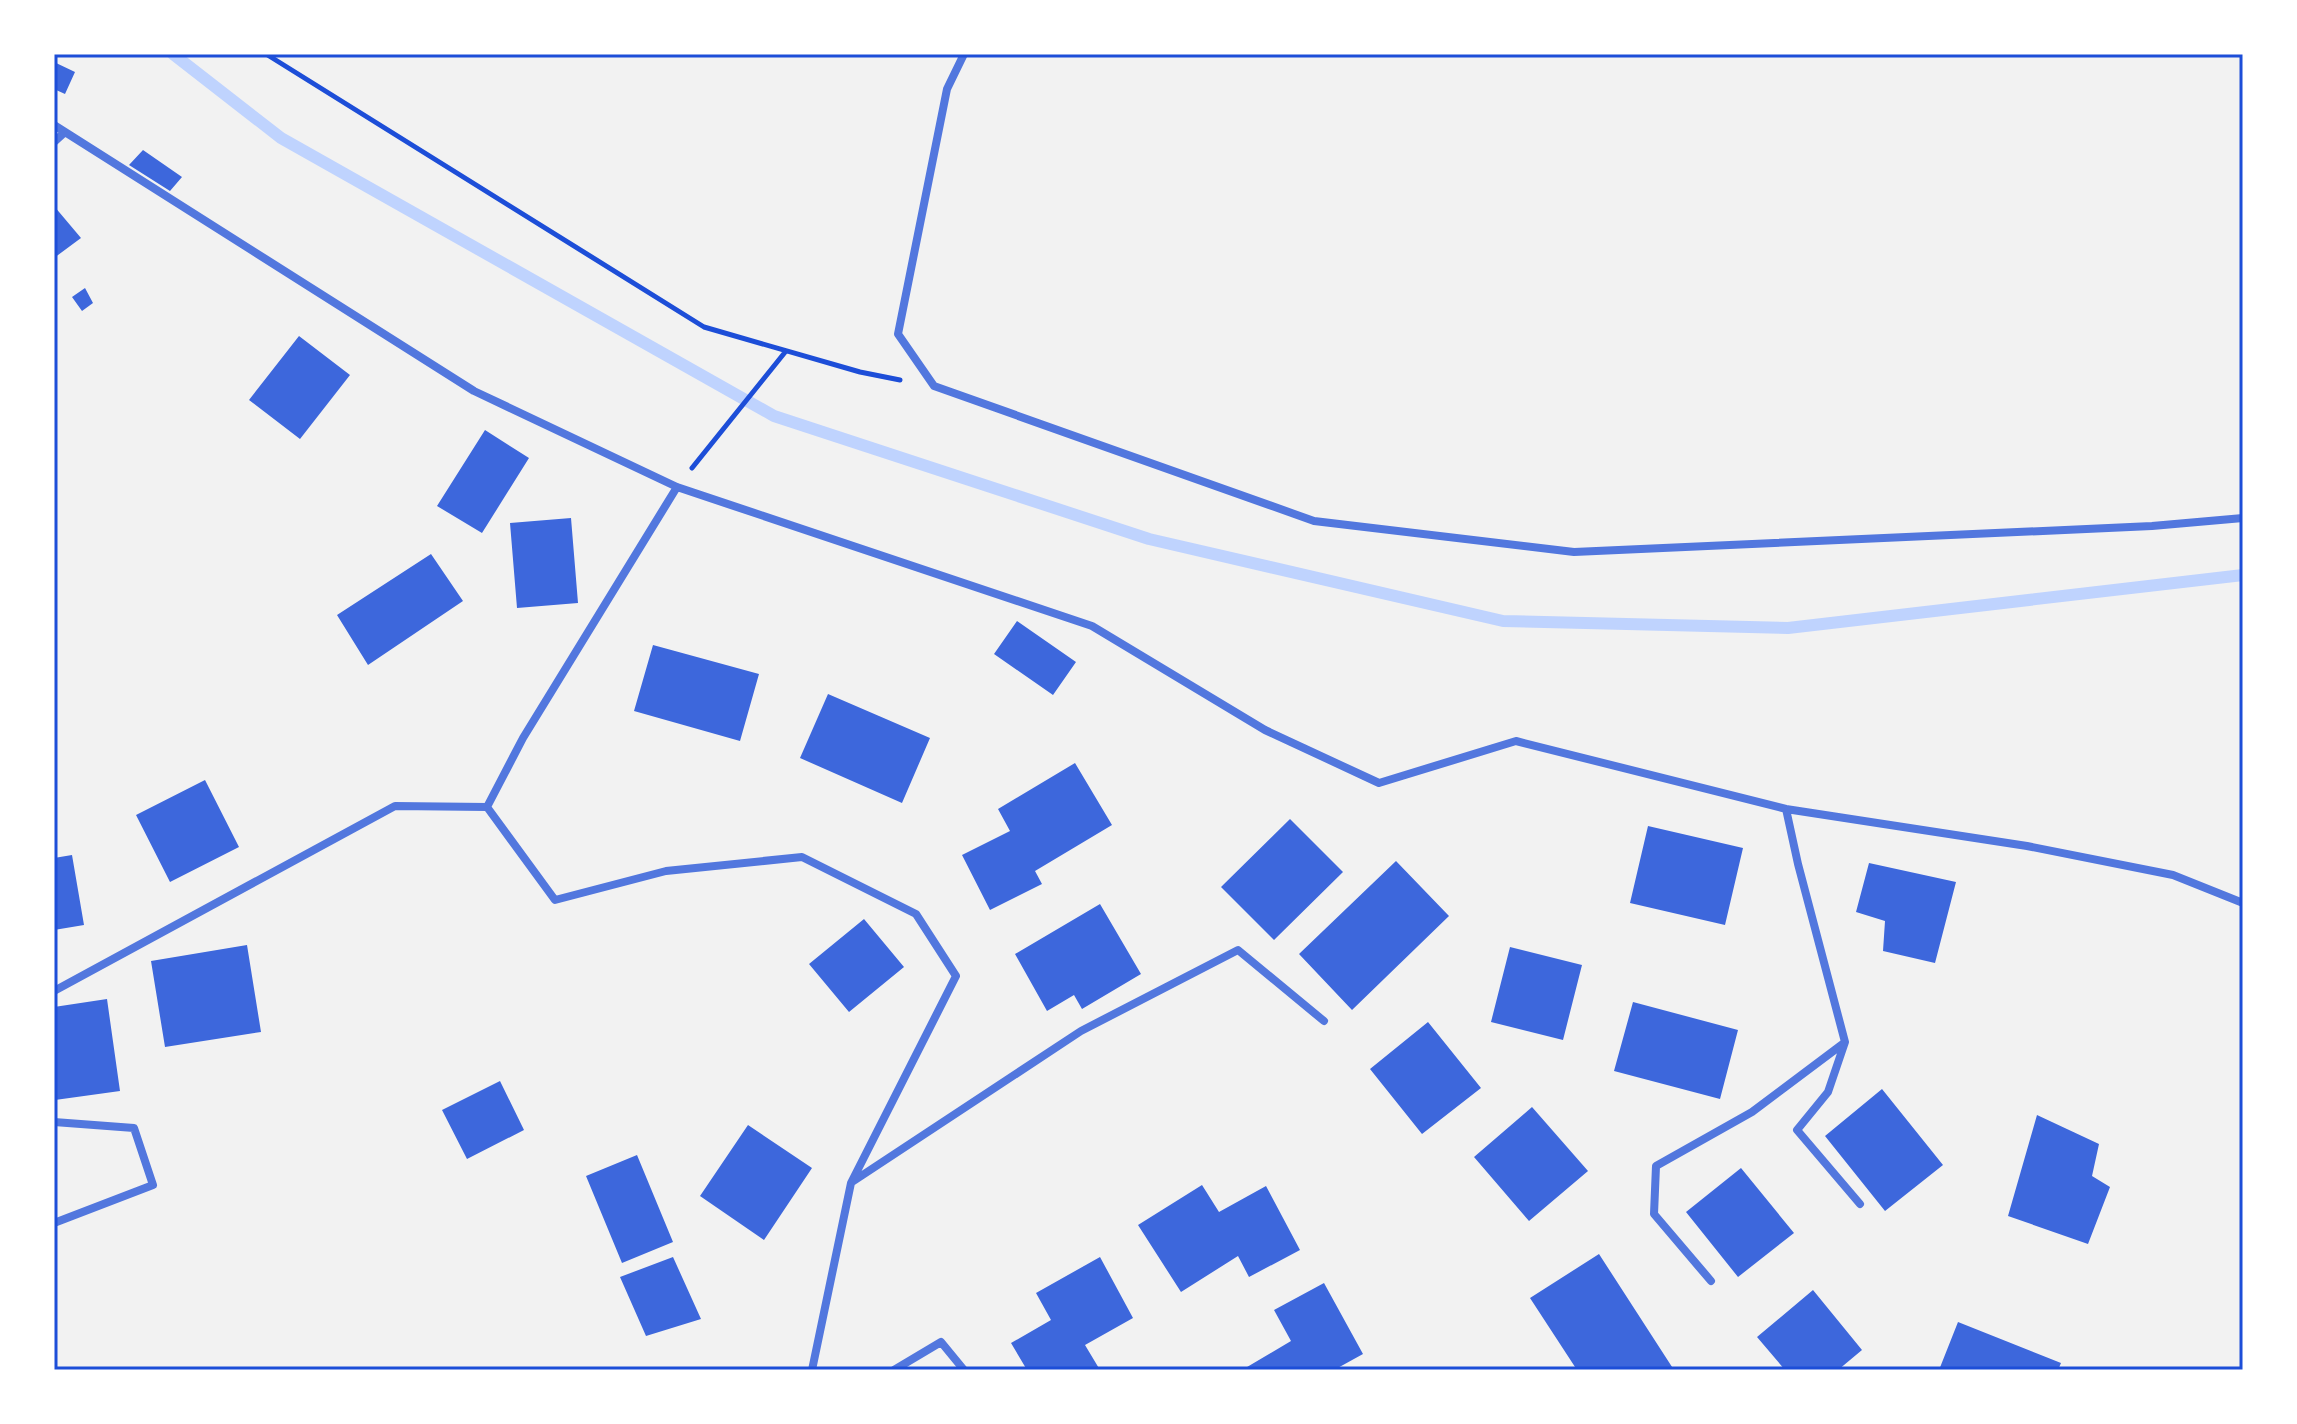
<svg xmlns="http://www.w3.org/2000/svg" width="2297" height="1424" font-family="Cabin,sans-serif">
  <style>
    .lines { fill: none; stroke-linecap: round; stroke-linejoin: round }
    .stream { stroke: #bfd3fe; stroke-width: 12 }
    .building { fill: #3d67dc }
    .path { stroke: #1d4ed8; stroke-width: 5 }
    .minor { stroke: #5277de; stroke-width: 8 }
    .neatline { fill: none; stroke: #1d4ed8; stroke-width: 3 }
  </style>
  <rect width="100%" height="100%" fill="#f2f2f2"/>
  <g class="lines">
    <path class="stream" d="M173,54l108,84 493,278 375,123 354,82 285,7 455,-53"/>
  </g>
  <path class="building" d="M54,62l21,10 -10,22 -11,-5z
    M143,150l39,27 -12,14 -41,-26z
    M54,206l27,32 -27,20z
    M85,288l8,15 -11,8 -10,-14z
    M299,336l51,39 -50,64 -51,-39z
    M485,430l44,28 -47,75 -45,-27z
    M571,518l7,85 -61,5 -7,-85z
    M431,554l32,47 -95,64 -31,-50z
    M1017,621l59,41 -23,33 -59,-41z
    M653,645l106,29 -19,67 -106,-30z
    M828,694l102,44 -28,65 -102,-45z
    M1075,763l37,62 -77,46 7,13 -52,26 -28,-55 48,-24 -12,-22z
    M205,780l34,67 -69,35 -34,-67z
    M1290,819l53,53 -69,68 -53,-53z
    M1648,826l95,22 -18,77 -95,-22z
    M72,855l12,70 -30,5v-72z
    M1396,861l53,55 -97,94 -53,-56z
    M1869,863l87,19 -21,81 -52,-12 2,-30 -29,-9z
    M1100,904l41,70 -59,35 -8,-14 -27,16 -32,-57z
    M864,919l40,48 -55,45 -40,-48z
    M247,945l14,87 -96,15 -14,-86z
    M1510,947l72,18 -19,75 -72,-18z
    M107,999l13,92 -65,9 -1,-93z
    M1633,1002l105,28 -18,69 -106,-28z
    M1428,1022l53,66 -59,46 -52,-65z
    M500,1081l24,49 -57,29 -25,-49z
    M1882,1089l61,76 -58,46 -60,-75z
    M1532,1107l56,64 -59,50 -55,-64z
    M2037,1115l62,29 -7,32 18,11 -22,57 -80,-28z
    M748,1125l64,43 -48,72 -64,-44z
    M637,1155l36,87 -51,21 -36,-87z
    M1741,1168l53,65 -56,44 -52,-65z
    M1202,1185l17,27 47,-26 34,64 -51,27 -11,-21 -57,36 -43,-67z
    M1599,1254l75,116h-97l-47,-72z
    M673,1257l28,62 -55,17 -26,-59z
    M1100,1257l33,61 -48,27 15,25h-73l-16,-27 40,-23 -15,-27z
    M1324,1283l39,71 -29,16h-92l49,-29 -17,-31z
    M1813,1290l49,60 -24,20h-53l-28,-33z
    M1958,1322l103,41 -3,7h-119z"/>
  <g class="lines">
    <path class="path" d="M266,54l438,273 156,45 40,8
      M692,468l94,-117"/>
    <path class="minor" d="M964,54l-17,35 -49,245 36,52 380,135 260,31 578,-26 91,-8
      M54,125l420,266 203,96 415,139 173,104 114,53 137,-42 270,68 241,37 146,29 70,28
      M54,142l11,-10
      M677,487l-154,251 -36,69 68,93 111,-29 136,-14 114,57 40,62 -105,207 -39,187
      M1786,809l12,55 47,178 -17,50 -31,38 63,74
      M54,991l341,-185 92,1
      M54,1122l80,6 19,57 -99,38
      M852,1182l229,-151 157,-81 86,71
      M1711,1281l-57,-67 2,-48 96,-54 92,-69
      M894,1370l47,-28 23,28"/>
  </g>
  <rect width="2297" height="1424" fill="none" stroke="#ffffff" stroke-width="112"/>
  <rect x="56" y="56" width="2185" height="1312" class="neatline"/>
</svg>
